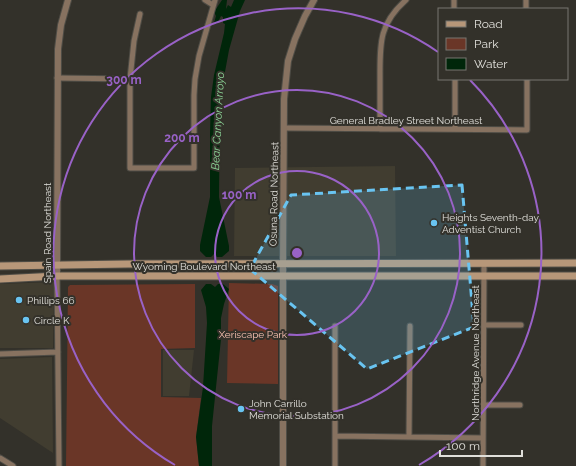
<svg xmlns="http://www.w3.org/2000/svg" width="576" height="466" font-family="Raleway,sans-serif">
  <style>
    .built { fill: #413d30 }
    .green { fill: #6a3627 }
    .water { fill: #00260a }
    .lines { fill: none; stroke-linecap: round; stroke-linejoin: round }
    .minor-casing { stroke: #4f4d46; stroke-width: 7 }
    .tertiary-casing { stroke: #4f4d46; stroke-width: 8 }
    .secondary-casing { stroke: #4f4d46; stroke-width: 9 }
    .minor { stroke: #877260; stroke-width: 5 }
    .tertiary { stroke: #877260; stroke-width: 6 }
    .secondary { stroke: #b79779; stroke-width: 7 }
    .marked { fill: #69c4f1; fill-opacity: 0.2; stroke: #69c4f1; stroke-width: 3; stroke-dasharray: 8 5; stroke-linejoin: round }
    .ring { fill: none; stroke: #9962c7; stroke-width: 2 }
    .poi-dot { fill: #69c4f1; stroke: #33312a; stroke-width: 1.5 }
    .labels { text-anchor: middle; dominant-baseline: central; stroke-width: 4; stroke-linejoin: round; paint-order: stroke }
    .street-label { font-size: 10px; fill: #e0dfda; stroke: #33312a }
    .poi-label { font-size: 10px; fill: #e0dfda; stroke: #33312a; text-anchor: start }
    .park-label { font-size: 10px; fill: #fcc4b4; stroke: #33312a }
    .water-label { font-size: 11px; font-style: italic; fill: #8cd597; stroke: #33312a }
    .centre { fill: #9962c7; stroke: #33312a; stroke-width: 2 }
    .ring-label { font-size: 12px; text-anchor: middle; font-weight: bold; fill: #9962c7; stroke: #33312a; stroke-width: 4; stroke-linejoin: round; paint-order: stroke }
  </style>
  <rect width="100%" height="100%" fill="#33312a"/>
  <path class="built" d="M395,166l1,90h-162l1,-88z
    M54,282l-1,66h-53v-64z
    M163,350h31l-5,46h-26z
    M52,357l1,96 -53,-35v-59z"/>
  <path class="green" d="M229,283l43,1 6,2v98l-51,-1z
    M195,284v64l-34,1v48l40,1 -5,39 3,29h-133l2,-179 2,-2z"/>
  <path class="water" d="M222,0h5l-1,9 2,-4 3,2 3,-7h11l-5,11 -11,39 -9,49 -1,98 10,49v5l-7,6h-5l-3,-3 -3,3h-5l-6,-6v-6l10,-48v-63l1,-37 3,-22 10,-42 1,-9 -2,-1v-6l-2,-1 -4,8 -3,-1 2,-7 -2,-4z
    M206,284h5l4,3 3,-3h5l6,5 -5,15 -3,14v21l-9,87v40h-13l-3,-29 7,-50 4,-64 -1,-16 -5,-17z"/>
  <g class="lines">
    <defs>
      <path id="minor" d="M205,0l8,5
        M454,0v9
        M526,0v9
        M140,14l-6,27 -4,38v89h64v-73l1,-16 4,-23 16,-56
        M57,78l73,1
        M455,79v50
        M284,128l243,2v-51
        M380,129c0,-18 0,-36 0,-53 0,-33 -1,-52 26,-76
        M57,276l2,190
        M484,325h37
        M335,326v140
        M0,354l58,-2
        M483,405h37
        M335,436l148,2
        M409,436l1,-110
        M0,458l13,8
        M483,466l1,-202"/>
      <path id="tertiary" d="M57,276l1,-227 3,-24 7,-25
        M283,466v-202l1,-165 4,-38 7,-22 10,-23 9,-16"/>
      <path id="secondary" d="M0,266l128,-2 448,-1
        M0,279l57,-3h519"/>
    </defs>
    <use href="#minor" class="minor-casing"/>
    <use href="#tertiary" class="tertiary-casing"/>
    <use href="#secondary" class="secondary-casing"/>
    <use href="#minor" class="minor"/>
    <use href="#tertiary" class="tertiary"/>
    <use href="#secondary" class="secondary"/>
  </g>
  <path class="marked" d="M462,185l12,142 -107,42 -117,-100 41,-74z"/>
  <g class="ring">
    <circle cx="297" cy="253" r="82"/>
    <circle cx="297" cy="253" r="163"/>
    <path d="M175 465A245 245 0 1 1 438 52M470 80A245 245 0 0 1 419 465"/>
  </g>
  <g class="poi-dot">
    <circle cx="434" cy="223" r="4"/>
    <circle cx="19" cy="300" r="4"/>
    <circle cx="26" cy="320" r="4"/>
    <circle cx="241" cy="409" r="4"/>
  </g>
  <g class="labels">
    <g class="street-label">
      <text x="406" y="120">General Bradley Street Northeast</text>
      <text transform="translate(274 194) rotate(-89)">Osuna Road Northeast</text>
      <text transform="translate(47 233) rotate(-90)">Spain Road Northeast</text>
      <text x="204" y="266">Wyoming Boulevard Northeast</text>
      <text transform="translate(475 353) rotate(-90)">Northridge Avenue Northeast</text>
    </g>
    <g class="poi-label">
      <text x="442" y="217">Heights Seventh-day<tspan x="442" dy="12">Adventist Church</tspan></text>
      <text x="27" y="300">Phillips 66</text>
      <text x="34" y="320">Circle K</text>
      <text x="249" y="403">John Carrillo<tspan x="249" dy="12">Memorial Substation</tspan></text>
    </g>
    <g class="park-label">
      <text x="253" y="334">Xeriscape Park</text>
    </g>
    <g class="water-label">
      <text transform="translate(218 121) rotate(-87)">Bear Canyon Arroyo</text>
    </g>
  </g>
  <circle cx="297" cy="253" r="6" class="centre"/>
  <g class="ring-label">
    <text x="124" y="84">300 m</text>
    <text x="182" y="142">200 m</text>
    <text x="239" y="199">100 m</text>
  </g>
  <rect x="438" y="8" width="130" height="72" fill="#33312a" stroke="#787770"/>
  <rect x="446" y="21" width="20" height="6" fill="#b79779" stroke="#787770"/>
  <text x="474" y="28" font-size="12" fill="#e0dfda">Road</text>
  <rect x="446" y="38" width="20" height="12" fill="#6a3627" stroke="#787770"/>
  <text x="474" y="48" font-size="12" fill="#e0dfda">Park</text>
  <rect x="446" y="58" width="20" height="12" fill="#00260a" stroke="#787770"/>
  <text x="474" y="68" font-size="12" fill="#e0dfda">Water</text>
  <path d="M440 450v6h82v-6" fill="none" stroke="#e0dfda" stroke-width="2"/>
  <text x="446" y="450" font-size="12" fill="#e0dfda" stroke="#33312a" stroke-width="3" paint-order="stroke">100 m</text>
</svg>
